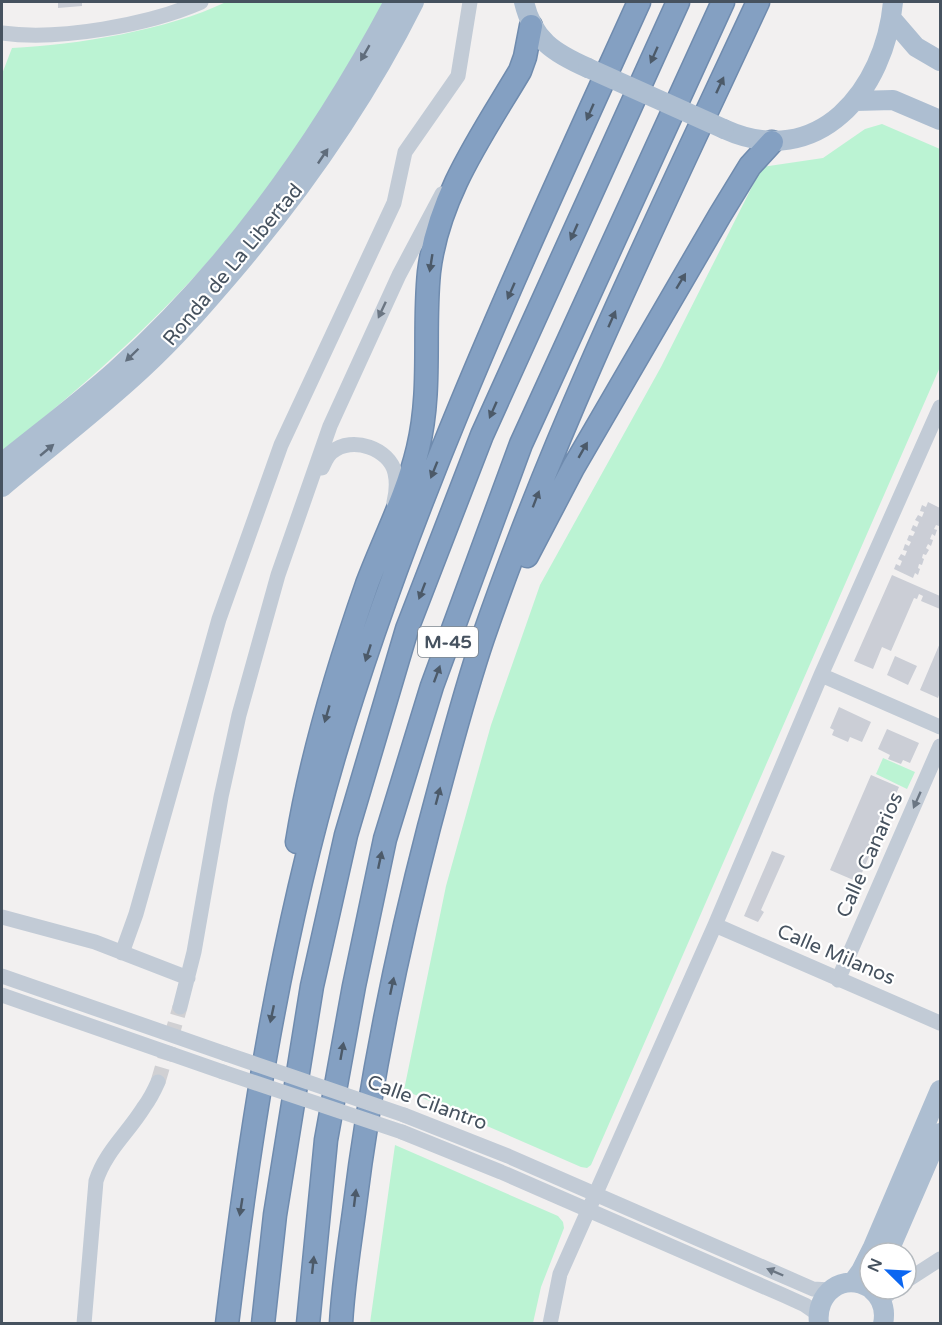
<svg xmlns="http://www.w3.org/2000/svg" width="942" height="1325" font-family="'Varela Round',sans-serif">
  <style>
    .green { fill: #bbf3d3 }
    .building { fill: #cbced6 }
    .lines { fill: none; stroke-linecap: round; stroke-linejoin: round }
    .minor-tunnel { stroke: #d0d0d3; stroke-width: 15; stroke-dasharray: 15 8; stroke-linecap: butt }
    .highway-casing { stroke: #6f8bae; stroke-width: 25 }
    .minor { stroke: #c2cbd6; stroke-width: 15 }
    .major { stroke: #adbed1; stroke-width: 20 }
    .highway { stroke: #84a0c2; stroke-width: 22 }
    .minor-bridge { stroke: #c2cbd6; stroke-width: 15 }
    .major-bridge { stroke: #adbed1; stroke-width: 20 }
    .oneway { fill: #606d7c }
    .oneway2 { fill: #4c5a69 }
    .oneway3 { fill: #6b7683 }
    .labels { text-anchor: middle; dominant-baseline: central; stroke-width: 4.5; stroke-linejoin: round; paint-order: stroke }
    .shield { fill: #fff; stroke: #7e868f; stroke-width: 1.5 }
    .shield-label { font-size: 18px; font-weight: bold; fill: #46525f }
    .street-label { font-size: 20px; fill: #46525f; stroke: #fff }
  </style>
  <rect width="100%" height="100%" fill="#f2f0f0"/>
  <path class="green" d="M226,2h158c-34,61 -69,120 -110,177 -75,106 -172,192 -272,273v-378l10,-26c64,-3 156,-18 214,-46z
    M882,124l58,25v218l-349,798 -4,3 -6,-1 -177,-77 42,-204 45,-161 49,-140 121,-218 101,-200 61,-9 42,-29z
    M883,758l32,14 -8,17 -31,-15z
    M395,1145l163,71 5,6 1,6 -23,59 -8,36h-163z"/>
  <path class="building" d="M58,2h24v4l-24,2z
    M928,502l12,6 -1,11 1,4 -1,3 -3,-1 -2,4 3,1 -2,6 -3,-2 -2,5 3,1 -2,6 -3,-2 -2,4 3,2 -3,5 -3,-1 -1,4 2,1 -2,6 -3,-1 -1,4 2,1 -2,6 -3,-2 -2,5 -19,-9 2,-5 4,2 2,-5 -4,-2 3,-5 4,2 2,-5 -4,-1 2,-6 4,2 2,-4 -4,-2 2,-5 4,1 2,-4 -4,-2 2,-5 4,2 2,-5 -4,-2 3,-5 4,2 2,-5 -4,-1 2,-6 4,2z
    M892,575l48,21v13l-19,-8 2,-5 -4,-2 -2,5 -3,-1 -23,53 -9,-4 -9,22 -19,-8z
    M940,643v49l-2,6 -18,-8z
    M895,656l22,10 -9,19 -21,-10z
    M839,707l32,15 -9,20 -12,-5 -2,5 -16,-7 2,-5 -4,-2z
    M887,729l32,14 -9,20 -7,-3 -2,4 -13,-5 2,-4 -12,-6z
    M871,775l28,12 -41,95 -28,-12z
    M772,851l13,5 -24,54 3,2 -6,10 -14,-6z"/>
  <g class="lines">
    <path class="minor-tunnel" d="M158,1082l22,-75"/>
    <defs>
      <path id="highway" d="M527,556l46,-88 147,-253 30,-49 22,-24
        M297,842c14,-87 41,-175 70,-258 17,-45 40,-89 51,-136 14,-58 5,-117 11,-176 9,-76 53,-137 91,-201l5,-14 6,-31
        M227,1324c23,-193 53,-385 108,-571 77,-259 193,-506 304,-751
        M263,1324l12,-109 37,-229 34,-151 61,-206 75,-194 196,-433
        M308,1324l18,-184 28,-154 31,-147 47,-153 89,-242 202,-442
        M341,1324c2,-38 8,-75 13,-112 16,-130 42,-258 75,-385 17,-63 33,-127 54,-189 75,-218 178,-427 275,-636"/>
    </defs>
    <use href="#highway" class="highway-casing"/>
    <path class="minor" d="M2,33c57,8 146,-8 199,-31
      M322,468c3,-6 5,-12 10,-16 20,-17 58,-3 63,21 2,9 1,21 -1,29
      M821,675l119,52
      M2,917l93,25 93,36
      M715,925l225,98
      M122,953l14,-39 83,-295 62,-174 113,-242 11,-51 53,-76 12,-74
      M2,976l224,78
      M838,980l102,-234
      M2,995l221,77
      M180,1007l14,-55 27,-155 18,-82 39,-140 52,-149 69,-151 43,-81
      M404,1115l104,41 305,133 17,1
      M402,1132l99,40 282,123 22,10 13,9
      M906,1281l34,-22
      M881,1301l13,-12
      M84,1324l12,-143c9,-29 32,-48 48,-74 6,-8 10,-16 14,-25
      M550,1324l10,-50 155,-349 106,-250 119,-268"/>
    <path class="major" d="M524,2c9,38 30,51 64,66
      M891,18l25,29 24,14
      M855,101l38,-1 47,20
      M724,129c94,43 161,-39 169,-127
      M2,463c37,-30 76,-59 113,-92 116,-104 206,-232 279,-369
      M2,487c46,-39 95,-76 139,-117 34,-31 64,-66 93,-100 70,-83 132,-172 180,-268
      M888,1253l52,-120
      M853,1282l8,-11 12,-24 67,-157
      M871,1289c11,9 15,21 12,35
      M819,1324c-4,-31 24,-52 51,-36"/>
    <use href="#highway" class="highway"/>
    <path class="minor-bridge" d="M226,1054l178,61
      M223,1072l179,60"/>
    <path class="major-bridge" d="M588,68l136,61"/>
  </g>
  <defs><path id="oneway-solid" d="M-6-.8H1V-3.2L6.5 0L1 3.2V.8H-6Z" transform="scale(1.5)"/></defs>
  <g class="oneway">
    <use href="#oneway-solid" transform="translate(365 53) rotate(120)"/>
    <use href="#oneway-solid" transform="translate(323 156) rotate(-56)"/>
    <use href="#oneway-solid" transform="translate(132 355) rotate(136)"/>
    <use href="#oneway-solid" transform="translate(47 450) rotate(-40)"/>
  </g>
  <g class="oneway2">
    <use href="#oneway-solid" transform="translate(654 55) rotate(114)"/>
    <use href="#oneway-solid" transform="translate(720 85) rotate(-65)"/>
    <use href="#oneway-solid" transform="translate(590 112) rotate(114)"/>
    <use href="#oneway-solid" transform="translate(574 232) rotate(114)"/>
    <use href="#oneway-solid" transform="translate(431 263) rotate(99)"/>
    <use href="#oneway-solid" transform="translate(681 281) rotate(-59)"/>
    <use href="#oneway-solid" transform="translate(511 291) rotate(114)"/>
    <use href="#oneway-solid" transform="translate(612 319) rotate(-66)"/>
    <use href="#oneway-solid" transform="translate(493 410) rotate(114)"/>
    <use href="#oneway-solid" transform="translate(583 450) rotate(-60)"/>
    <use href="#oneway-solid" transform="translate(434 470) rotate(112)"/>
    <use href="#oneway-solid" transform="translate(536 499) rotate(-69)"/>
    <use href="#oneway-solid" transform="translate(422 591) rotate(111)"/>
    <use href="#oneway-solid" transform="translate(368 653) rotate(108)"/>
    <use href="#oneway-solid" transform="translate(437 674) rotate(-70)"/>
    <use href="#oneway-solid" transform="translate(327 714) rotate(106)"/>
    <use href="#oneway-solid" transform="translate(438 796) rotate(-75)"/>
    <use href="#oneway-solid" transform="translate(380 860) rotate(-78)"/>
    <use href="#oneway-solid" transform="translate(392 986) rotate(-78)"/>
    <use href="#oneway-solid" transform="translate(272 1014) rotate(102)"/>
    <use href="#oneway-solid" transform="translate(342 1051) rotate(-80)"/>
    <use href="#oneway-solid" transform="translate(355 1198) rotate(-83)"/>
    <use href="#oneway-solid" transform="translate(241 1207) rotate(99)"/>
    <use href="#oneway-solid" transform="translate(313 1265) rotate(-84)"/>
  </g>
  <g class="oneway3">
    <use href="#oneway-solid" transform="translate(382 310) rotate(115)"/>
    <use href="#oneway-solid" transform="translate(917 800) rotate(114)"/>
    <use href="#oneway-solid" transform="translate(775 1272) rotate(-157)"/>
  </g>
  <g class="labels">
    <rect class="shield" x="418" y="627" width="60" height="30" rx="4.5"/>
    <g class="shield-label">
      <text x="448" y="642">M-45</text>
    </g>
    <g class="street-label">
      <text transform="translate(233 265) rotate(-50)">Ronda de La Libertad</text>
      <text transform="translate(870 855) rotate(-66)">Calle Canarios</text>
      <text transform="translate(836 955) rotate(23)">Calle Milanos</text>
      <text transform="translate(427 1103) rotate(20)">Calle Cilantro</text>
    </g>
  </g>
  <rect width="942" height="1325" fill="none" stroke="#46525f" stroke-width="6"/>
  <g transform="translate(888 1271) rotate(294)"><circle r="28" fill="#ffffff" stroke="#b5babf" stroke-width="1.5"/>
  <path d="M0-4.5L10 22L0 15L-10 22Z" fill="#0b66f1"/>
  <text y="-9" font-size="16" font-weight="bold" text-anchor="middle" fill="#46525f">N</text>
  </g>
</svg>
